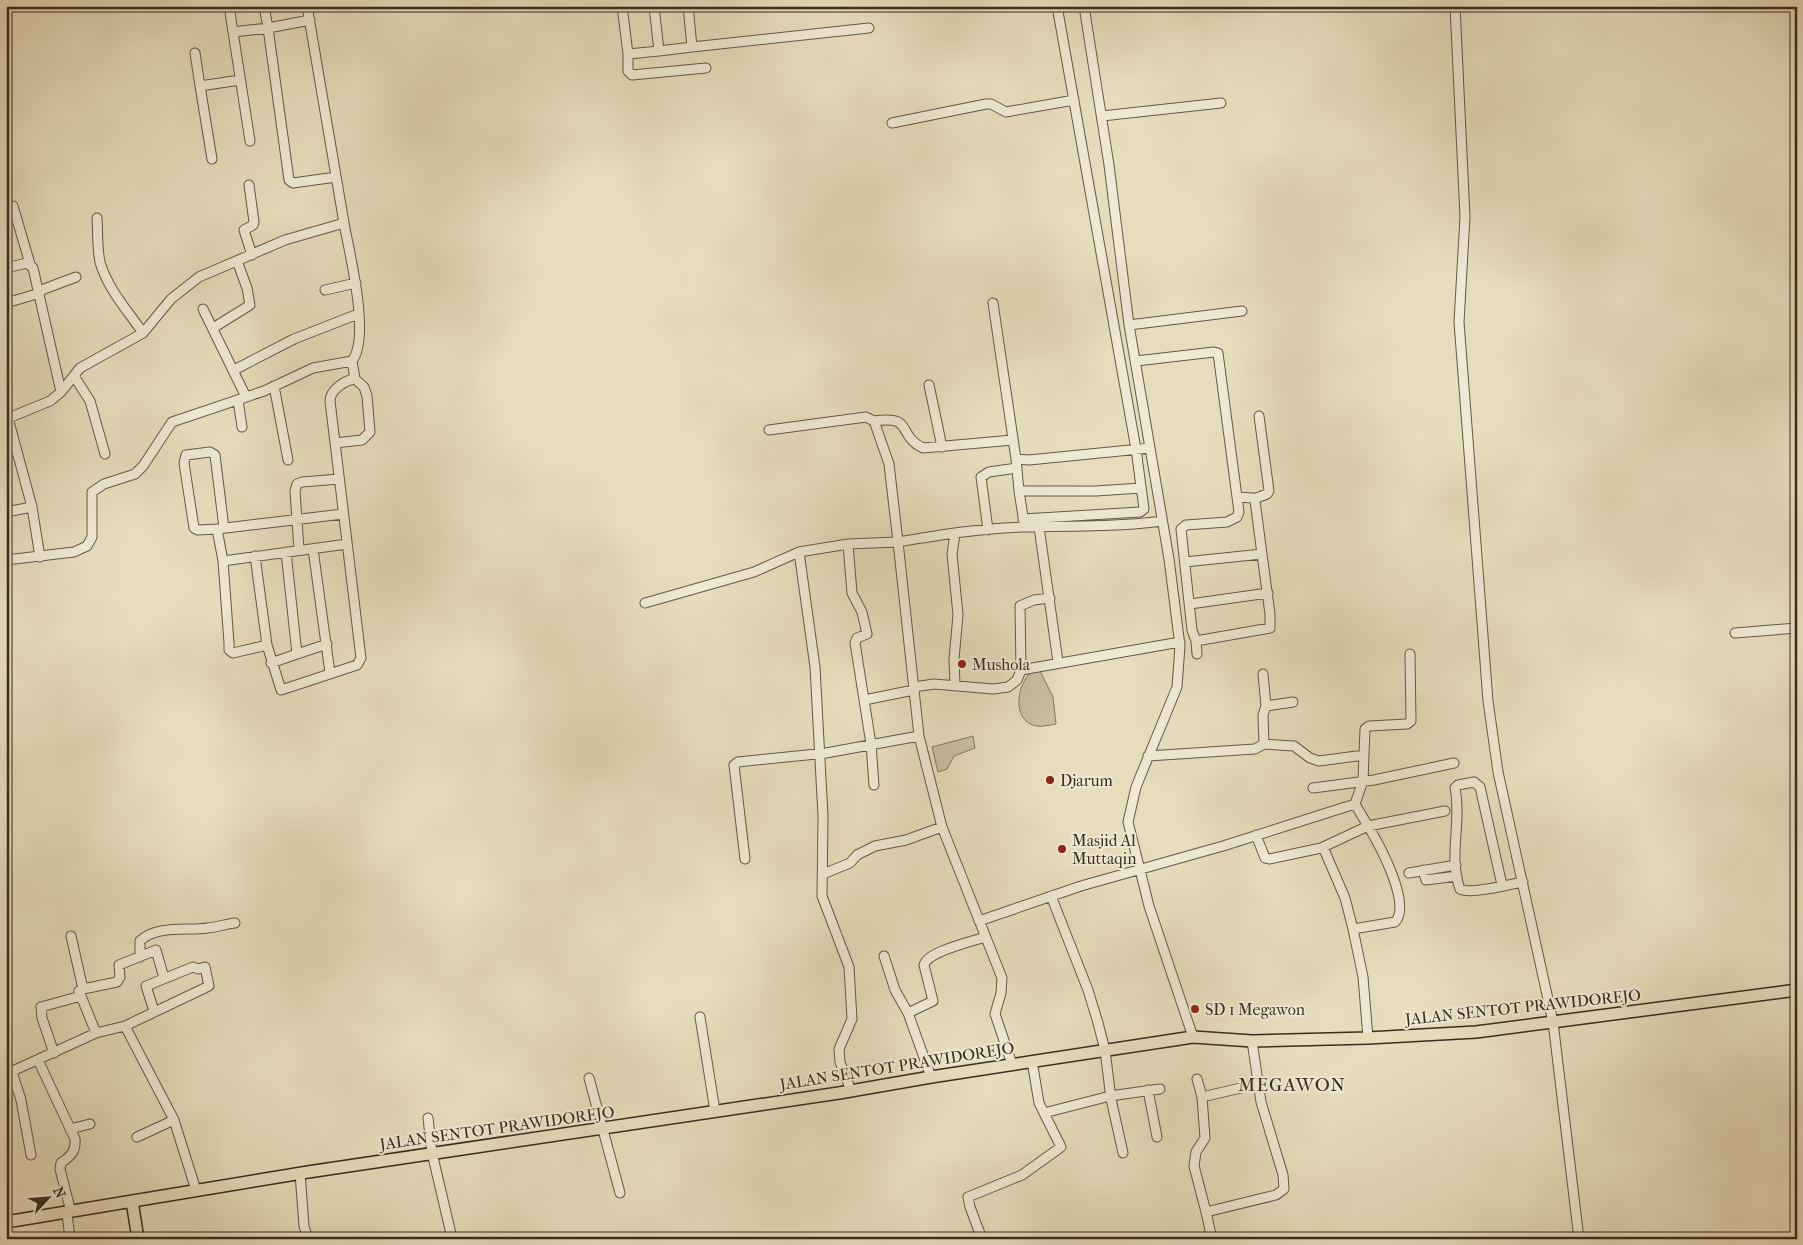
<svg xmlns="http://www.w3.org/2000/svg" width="1803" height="1245" font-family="'IM FELL French Canon',serif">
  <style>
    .green { fill: #c9bfa2; stroke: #817660 }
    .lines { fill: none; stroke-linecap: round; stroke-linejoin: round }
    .minor-casing { stroke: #645846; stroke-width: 11 }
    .major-casing { stroke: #392c1e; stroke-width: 14 }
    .minor { stroke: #efe9d4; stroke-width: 9 }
    .major { stroke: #e7ddbd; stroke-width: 11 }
    .poi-dot { fill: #8f2418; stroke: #efe9d4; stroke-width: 2 }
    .labels { text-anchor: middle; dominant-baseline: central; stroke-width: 4; stroke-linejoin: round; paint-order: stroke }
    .poi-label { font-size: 16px; fill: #392c1e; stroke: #efe9d4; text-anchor: start }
    .street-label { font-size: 16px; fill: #392c1e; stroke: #efe9d4 }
    .quarter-label { font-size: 19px; letter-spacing: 1px; fill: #392c1e; stroke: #efe9d4 }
  </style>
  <rect width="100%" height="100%" fill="#e7ddbd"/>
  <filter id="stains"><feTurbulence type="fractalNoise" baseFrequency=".004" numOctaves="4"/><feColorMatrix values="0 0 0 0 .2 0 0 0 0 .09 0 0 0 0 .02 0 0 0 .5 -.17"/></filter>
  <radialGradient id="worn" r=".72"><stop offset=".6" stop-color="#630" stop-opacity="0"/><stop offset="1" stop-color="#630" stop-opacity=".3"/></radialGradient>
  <path class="green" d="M1038,667l15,30 3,27c-6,1 -14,3 -20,2 -26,-5 -20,-48 2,-59z
    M973,736l2,12 -21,8 -7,13 -9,3 -6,-25z"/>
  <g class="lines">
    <defs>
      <path id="minor" d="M229,6l4,26
        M264,6l4,22 42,-8
        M622,6l6,48 31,-3 -5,-45
        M1084,6l25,159 20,160 40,234 11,87 -3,41 -41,100 -8,35 21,84 44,131
        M1455,6l10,211 -6,105 29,379 10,71 55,250 26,217
        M692,47l177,-19
        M659,51l33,-4 -4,-41
        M195,53l5,33 40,-6
        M628,54v17l4,4 74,-7
        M200,86l12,73
        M1102,116l119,-13
        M892,123l94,-19h5l15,8 68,-12
        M250,141l-17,-109 35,-4 21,152 4,3 43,-6
        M249,185l5,37 -1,3 -9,5 8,25
        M13,206l17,58
        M97,218c1,14 0,30 3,44 7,26 28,49 43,71
        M6,268l21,-5 6,5 28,124
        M325,290l31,-7
        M39,291l37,-14
        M6,303l34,-10
        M993,303l23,156 13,1 121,-12
        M203,309l43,88
        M1129,325l113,-14
        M213,328l37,-23 -3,-17 -10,-27
        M1136,361l78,-9 4,1 21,159 -2,5 -10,5 -41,3 -5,4 11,101 4,11 74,-13v-14l-8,-60 -77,8
        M234,370l60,-31 64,-25
        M74,376l16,25 15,53
        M929,385l13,62
        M274,386l14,74
        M238,400l4,27
        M8,418l24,89 8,50
        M6,419l44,-18 11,-9 19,-24 63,-35 28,-34 28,-22 86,-37 59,-17 -37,-217
        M874,421c41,-6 22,14 49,27l90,-8
        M769,430l97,-13 8,4 15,43 9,78c41,-7 84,-14 126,-15 47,-1 92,0 138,-6
        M335,443l27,-3 8,-8 -3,-36 -3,-9 -9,-8 -3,-18
        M1016,459l3,32h77l45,-3
        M1019,491l5,32
        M1237,497l16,1 2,3 7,53
        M1254,499l13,-5 2,-3 -10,-75
        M6,512l26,-5
        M1023,519l117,-7 4,-3 -8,-60 -79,-443
        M1039,527l19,135
        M217,529l-19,1 -4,-2 -10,-65 2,-8 24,-3 5,3 9,73
        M988,530l-7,-53 8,-5 28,-4
        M955,534l-3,20 6,61 -4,44 1,26
        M848,544l4,49 10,19 5,22 -10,4 -2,5 16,101 3,41
        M313,549l17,124
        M299,550l-4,-59 2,-7 5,-2 37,-3
        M799,552l16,115 8,149 -1,80 27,71 3,52 -13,30 1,13 11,29
        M255,556l12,89 -34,8 -4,-3v-7l-6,-82 124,-17
        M6,560l68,-8 13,-6 5,-9v-45l12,-8 31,-10 8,-8 29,-44 92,-31 49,-23 39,-7c19,-24 -3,-109 -8,-138
        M223,561l-6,-32 126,-15
        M645,603l109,-31 45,-20 49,-8 50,-2 21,194 23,91 60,151 -1,15 -6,21 17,50
        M1190,604l78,-11
        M1735,633l62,-5
        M1196,641l1,13
        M267,645l14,45 76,-25 4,-7 -31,-257c0,-11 15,-21 25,-22
        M297,654l30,-10
        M271,663l26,-9 -11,-102
        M1021,670l-1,-64 14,-6 16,-2
        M1263,674l3,32
        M914,687l20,-3 59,5 15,-2 9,-7 4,-10 159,-28
        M864,700l50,-10
        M1264,744l30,2 16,12 9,3 45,-6
        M1148,756l107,-7 9,-5 -1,-29 3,-9 27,-4
        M1313,788l61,-8 80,-17
        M1256,835l9,23 4,1 52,-11 47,-22 -13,-22
        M1323,847l22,51 8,31
        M745,859l-11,-94 4,-3 88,-9 93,-17
        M1423,870l3,10 31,-4
        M1409,873l47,-8
        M823,874l27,-11 7,-8 18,-9 31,-6 36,-13
        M1502,885l-22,-98 -6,-5 -16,3 -3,3c7,34 -7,69 5,101 9,6 50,-5 63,-7
        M1051,896l37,94 10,33 7,27 6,49 12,54
        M979,921l102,-35 142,-40 132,-42 8,-23 2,-52 4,-3 38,-2 4,-3 -1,-67
        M71,936l12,53 -4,2 17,42
        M884,956l11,34 13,23
        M140,957v-16c16,-16 47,-10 68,-13 9,-1 18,-4 27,-5
        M83,989l34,-7 3,-5 -1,-12 37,-15 8,28
        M700,1017l15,94
        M125,1026l84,-40 -4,-19 -7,2 -5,-2 -47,19 8,25
        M1368,1038l-5,-61 -10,-48 42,-7c17,-18 -16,-78 -27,-96l77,-15
        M1252,1041l9,61 22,73 1,14 -8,6 -70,17 -12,-46 2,-14 9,-14 -3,-41 56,-13
        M54,1053l-12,-35 -1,-11 40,-11
        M38,1060l37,79c1,12 -4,17 -14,24l-1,6 11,43
        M12,1072l9,28 10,55
        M6,1074l90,-41 29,-7 49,94 22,70
        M931,1077l-23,-64 25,-12 -9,-36c4,-14 47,-23 61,-28
        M589,1078l31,115
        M1197,1079l5,18
        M1148,1090l9,47
        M1044,1113l66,-17 50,-7
        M428,1118l4,35 20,85
        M70,1129l20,-5
        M137,1137l37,-17
        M300,1173l4,53 4,13
        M1206,1212l6,27
        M67,1213l3,26
        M982,1239l-12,-32 -2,-10 54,-22 39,-28 -22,-44 -7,-42"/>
      <path id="major" d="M132,1201l6,38
        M6,1222l302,-50 531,-79 92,-16 262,-40 59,4 116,-3 108,-6 321,-42"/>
    </defs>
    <use href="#minor" class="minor-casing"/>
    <use href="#major" class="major-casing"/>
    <use href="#minor" class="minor"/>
    <use href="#major" class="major"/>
  </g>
  <g class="poi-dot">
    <circle cx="962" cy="664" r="5"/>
    <circle cx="1050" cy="780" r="5"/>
    <circle cx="1062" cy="849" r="5"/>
    <circle cx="1195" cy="1009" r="5"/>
  </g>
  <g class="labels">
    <g class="poi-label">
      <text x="972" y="664">Mushola</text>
      <text x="1060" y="780">Djarum</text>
      <text x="1072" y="840">Masjid Al<tspan x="1072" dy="18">Muttaqin</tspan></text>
      <text x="1205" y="1009">SD 1 Megawon</text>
    </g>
    <g class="street-label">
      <text transform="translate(1523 1007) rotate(-6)">JALAN SENTOT PRAWIDOREJO</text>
      <text transform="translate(897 1066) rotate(-9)">JALAN SENTOT PRAWIDOREJO</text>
      <text transform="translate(497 1128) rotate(-8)">JALAN SENTOT PRAWIDOREJO</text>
    </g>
    <g class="quarter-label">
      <text x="1292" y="1085">MEGAWON</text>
    </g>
  </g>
  <rect width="1803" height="1245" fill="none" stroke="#e7ddbd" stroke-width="25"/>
  <rect x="8" y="8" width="1788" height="1230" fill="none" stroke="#392c1e" stroke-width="2.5"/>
  <rect x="12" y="12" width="1778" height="1220" fill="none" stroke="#392c1e"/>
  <g transform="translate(48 1198) rotate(64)" stroke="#efe9d4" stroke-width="4" paint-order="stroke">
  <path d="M0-4L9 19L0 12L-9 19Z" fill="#392c1e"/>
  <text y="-8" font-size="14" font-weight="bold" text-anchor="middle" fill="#392c1e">N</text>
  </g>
  <rect width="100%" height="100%" filter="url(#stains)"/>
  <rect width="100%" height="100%" fill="url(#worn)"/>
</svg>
